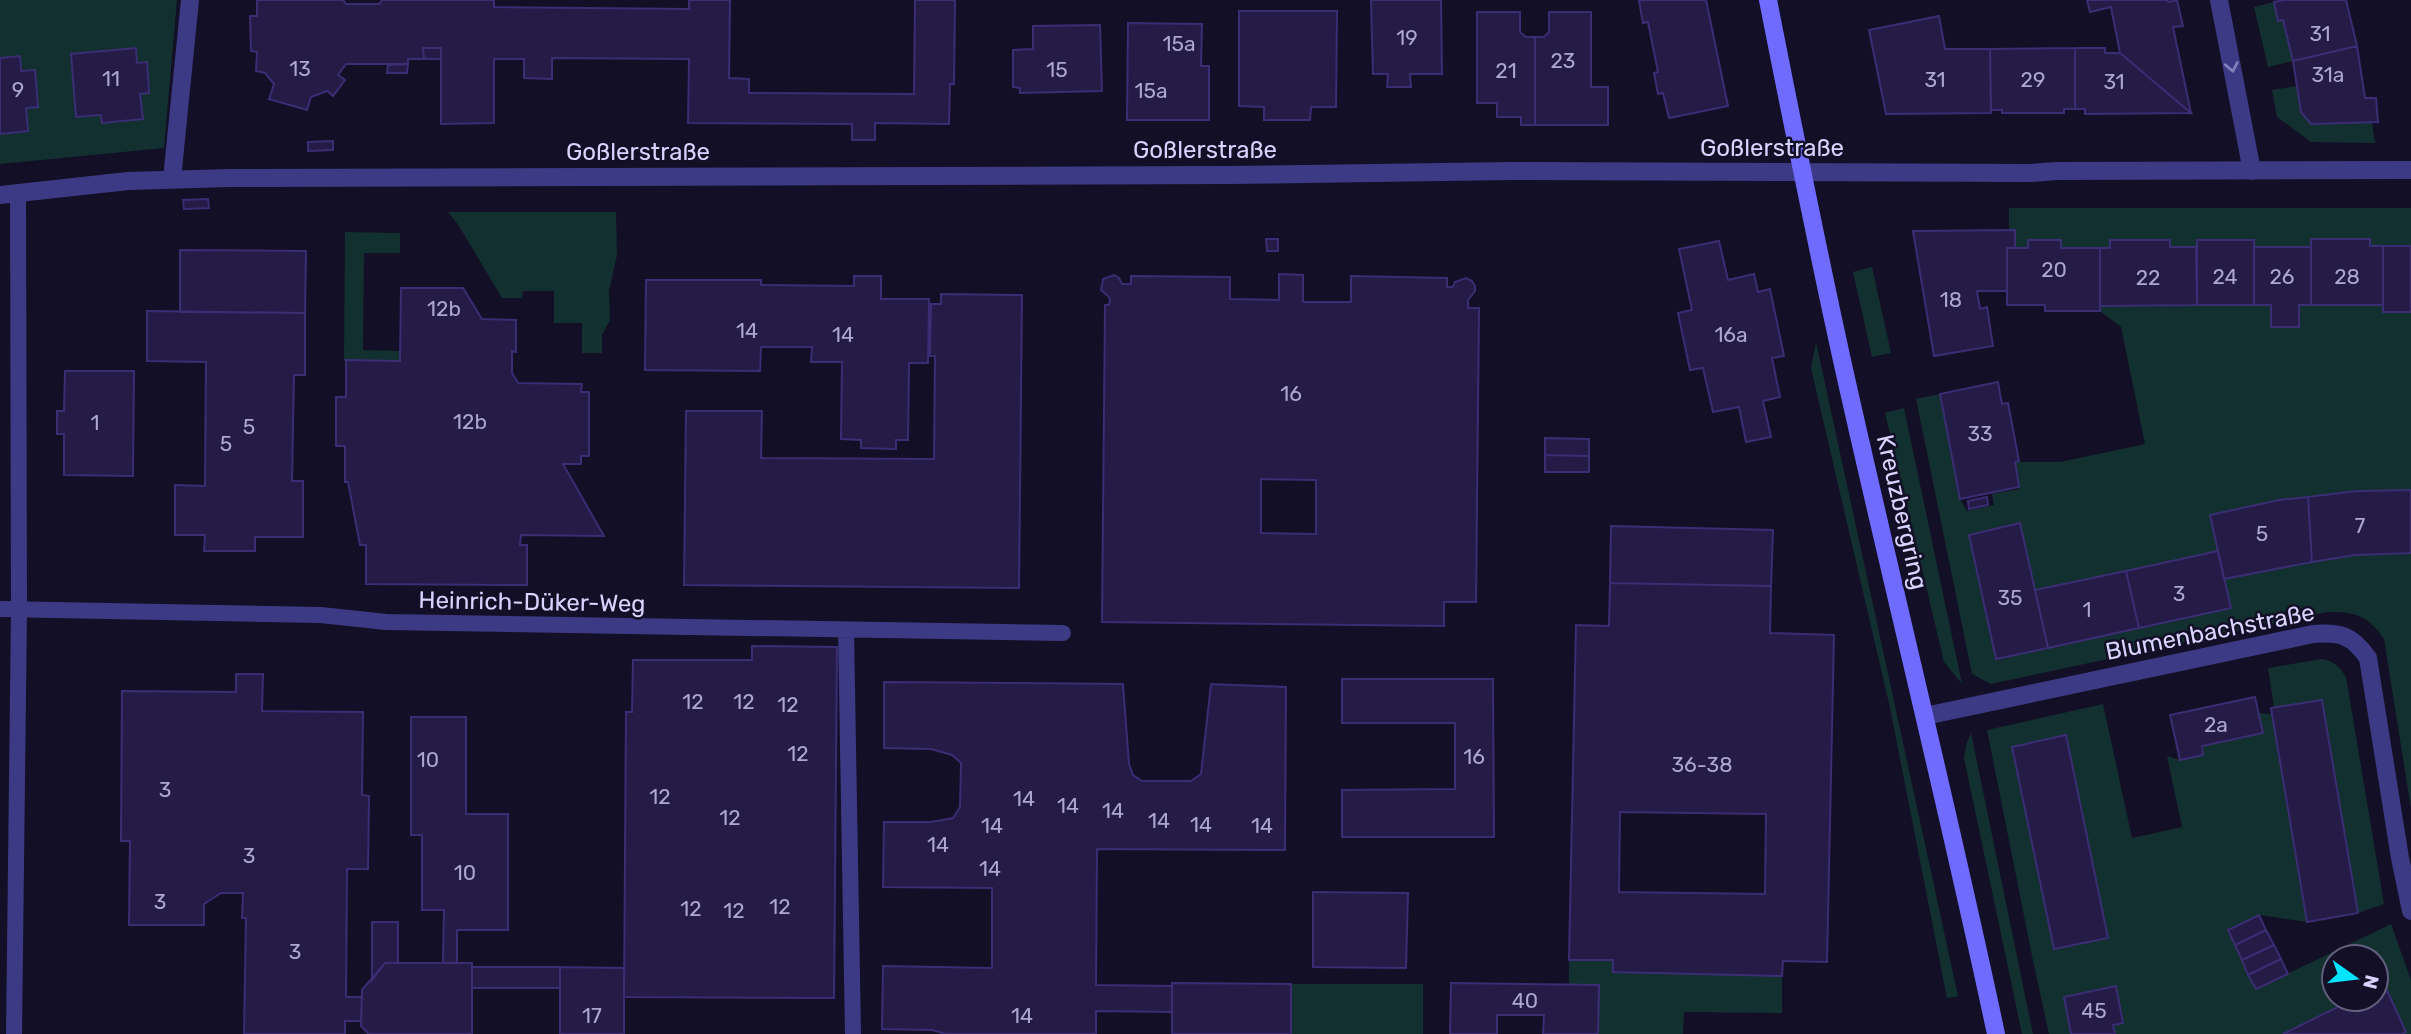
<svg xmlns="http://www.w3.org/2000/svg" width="2411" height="1034" font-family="Rubik,sans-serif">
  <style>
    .green { fill: #12302f; fill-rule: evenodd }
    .building { fill: #241b47; stroke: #3b2d73; stroke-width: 2; fill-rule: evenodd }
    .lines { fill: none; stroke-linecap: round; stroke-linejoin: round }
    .lane { stroke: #3d3a85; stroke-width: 16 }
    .street { stroke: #3d3a85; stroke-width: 18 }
    .secondary { stroke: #6f6bff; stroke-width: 18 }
    .oneway { stroke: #837fbc }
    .labels { text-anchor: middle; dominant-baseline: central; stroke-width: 5; stroke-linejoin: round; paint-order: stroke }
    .number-label { font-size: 21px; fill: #aca6d1 }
    .street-label { font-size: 24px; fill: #d9d4ff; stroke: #130f26 }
  </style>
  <rect width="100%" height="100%" fill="#130f26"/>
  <path class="green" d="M0,0h177l-13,148 -164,16v-30l26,-26 12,-2 -3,-36 -14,1 -1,-15 -20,2zM136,48l1,15h10l2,29 -9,2 3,24 -41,5 -1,-8 -25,2 -5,-63z
    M2274,2l9,18 10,41 -25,6 -14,-60z
    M2297,86l4,26 71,10 3,21 -64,-1 -34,-25 -5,-27z
    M2009,208h402v38h-41v-7h-59v8h-57l-1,-7h-56l-1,7h-26v-7h-60v8h-49v-8h-33v8h-13l-6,-18z
    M448,212h168l1,43 -8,36 1,29 -8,15v18h-20v-30h-28v-32h-31l-1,7h-20l-43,-72z
    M345,232l55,1v20h-36l-1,97 37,1v10h-56z
    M1872,267l19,86 -19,4 -19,-85z
    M2271,305v22l28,-22h84v7h28v497l-27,-170c-17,-25 -30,-27 -57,-27l-336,72 -19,-10 -56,-275 24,-5 20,105 7,12 27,-6 -2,-11 27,-5 -4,-27h45l85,-18 -24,-117 -21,-16v-5z
    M1816,342l142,654 -11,2 -57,-290 -79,-340z
    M1904,408l58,276 -18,-22 -59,-249z
    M2322,659c12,2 17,7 24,18l38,227 -26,9 -51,9 -48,-7 -31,16 28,58 135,-65 20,56v54h-362l-17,-78 -45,-226 116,-26 29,134 50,-11 -15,-71 13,4 23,-5 -1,-9 60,-13 -4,-20 14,1 2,-6 -6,-40zM2334,957h42v42h-42z
    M1971,733l62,301h-11l-58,-276 2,-13z
    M1569,960h44l1,12 168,4v37l-98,-1 -1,22h-85l1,-49h-30z
    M1291,984h132v50h-132z"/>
  <path class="building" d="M257,0h86l3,4h33l3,-4h112v7l195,2v-9h41l-1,78 20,1v14l165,1 1,-94h40l-1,84h-4l-1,40 -74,-1v17h-23v-16l-164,-1 1,-64 -137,-1v21l-28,-1v-19h-30v64l-53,1v-76h-18l1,11h-16v5h-62l-8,11 7,5 -12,16 -6,-5 -16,6 -4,13 -38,-11 5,-15 -9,-11 -9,-2 1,-19 -6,-1 -1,-35h7z
    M1371,0h70l1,74h-32l1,13h-24l1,-13h-15z
    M1644,0h62l22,106 -59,12 -6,-25 -5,1 -4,-21 4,-1 -10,-50 -5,1 -4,-22z
    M2087,0h80l1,2 9,-2 6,26 -10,1 18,86 -71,-60 -9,-46 -21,5z
    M2284,0h62l11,46 -64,15 -10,-41 -5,1 -4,-19z
    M1239,11h98l-1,96h-25l-1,13h-46v-13l-25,-1z
    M1477,12h43v20l6,5h9v88h-14v-8h-24v-14h-20z
    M1549,12h42v75h17v38h-73v-88h9l5,-5z
    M1939,16l6,33h45l1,64 -105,1 -17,-84z
    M1128,23l74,1 -1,42h8v54h-82z
    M1100,25l2,66 -82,2v-5l-7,-1v-37l20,-1v-23z
    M2357,46l8,52h11l2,24 -67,2 -10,-12 -8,-51z
    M136,48l1,15 10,-1 2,31 -9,1 3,25 -41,4 -1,-8 -25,2 -5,-63z
    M423,48h18v11h-17z
    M2075,48h30v5h15l71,60 -106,1v-5h-10z
    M2075,48v61h-11v4h-62v-3h-11l-1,-61z
    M20,56l1,15 14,-1 3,37 -12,1 2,23 -28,3v-76z
    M408,64l-1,9h-20l1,-8z
    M333,141v9l-25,1v-9z
    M208,199l1,9 -25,1 -1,-9z
    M2015,230v18h-8v43h-30l3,18 7,-2 6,39 -59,10 -21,-125z
    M1266,239h12v12h-11z
    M2311,239h59v7h13v59h-72z
    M2028,240h33v8h39v63h-55v-6h-38v-57h21z
    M2110,240h60v7h26l1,58 -97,1v-58h10z
    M2197,240h57v65h-57z
    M1719,241l9,39 26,-6 4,18 12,-3 14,67 -12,2 8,39 -17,4 8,36 -25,5 -7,-35 -26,5 -10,-44 -13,2 -12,-57 14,-3 -13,-61z
    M2383,246h28v66h-28z
    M2254,247h57v58h-12v22h-28v-22h-17z
    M180,250l126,1 -1,62 -125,-1z
    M1279,274l24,1v27h48v-26l96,2v9h6l2,-5 11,-4 6,3 3,5v5l-7,9v8h11l-3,294h-32v24l-342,-4 3,-317h4l1,-5 -1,-3 -8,-7 2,-11 11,-4 5,3 3,6h9v-8l99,1v22l49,1zM1261,479l55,1v54l-55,-1z
    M854,276h27v23h48l-1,64h-19l-1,77h-12v9l-35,-1v-8l-20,-1 1,-77h-31l1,-15h-51l-1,24 -115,-1 1,-90h115v5l93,1z
    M401,288h62l19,31 34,1v32l-4,-1v22l6,10 64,1 -1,8h8v64h-8v8h-18l41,72 -83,-1 -1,10h7v40l-161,-1v-39h-6l-12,-63h-3v-36h-9v-49h10v-37l54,1z
    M941,294l81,1 -3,293 -335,-3 2,-174h76l-1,47 173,1 1,-103h-5l1,-52h10z
    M147,311l158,2v62h-11l-2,106h11v56h-48v14h-51l1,-16h-30v-50l30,1 1,-124 -59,-1z
    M65,371h69l-1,105 -69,-1v-41h-7v-23h7z
    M1998,382l4,22 6,-1 11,58 -4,1 4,25 -59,12 -20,-105z
    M1545,438l44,1v17l-44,-1z
    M1545,455l44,1v16h-44z
    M2411,490v63l-56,2 -43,7 -4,-65 49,-6z
    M1987,497l1,8 -19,4 -1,-8z
    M2308,497l4,65 -88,17 -14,-64 69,-15z
    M2020,523l28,125 -52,11 -27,-124z
    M1611,526l162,4 -2,56 -161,-3z
    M2218,551l13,57 -92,20 -13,-57z
    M2126,571l13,57 -91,20 -13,-58z
    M1610,583l161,3 -1,47 64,2 -7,327 -44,-1 -1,15 -169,-4v-12h-44l7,-335 33,1zM1620,812l146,2 -1,80 -146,-2z
    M752,646l85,1 -3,351 -210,-1 2,-285h6l1,-52h119z
    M236,674h27l-1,37 101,1 -1,83 7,1 -1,73h-21l-1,128h16l-1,24h-16v13h-101l2,-116h-4l1,-25h-22l-17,11v21h-75l1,-84h-9l1,-150 114,1z
    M1342,679h151l1,158h-152v-47l113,-1v-66h-113z
    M884,682l239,2 6,80 4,11 9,6h49l10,-7 10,-90 75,3 -1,163 -188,-1 -1,136 76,1v26l-76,-1v23h-150l-14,-4 -50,-1 1,-63 109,2v-80l-109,-1 1,-65h47l22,-4 7,-11 1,-44 -9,-8 -21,-6 -47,-1z
    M2255,697l8,36 -61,13 1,9 -23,5 -10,-45z
    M2322,700l36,213 -51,9 -36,-214z
    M411,717h55v97h42v116h-51v33h-14l1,-53h-22v-75h-11z
    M2066,735l42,203 -54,11 -42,-202z
    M1313,892l95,1 -2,75 -93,-1z
    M2259,915l7,15 -31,15 -7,-15z
    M372,922h26v41h-13l-13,17z
    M2266,930l8,15 -32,15 -7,-15z
    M2274,945l7,14 -33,16 -6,-15z
    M2281,959l7,15 -32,15 -8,-14z
    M385,963h87v71h-103l-8,-8 1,-36z
    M472,967h88v21h-88z
    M560,967l64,1v66h-64z
    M1172,983l119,1v50h-119z
    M1451,983l148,2 -1,49h-55l1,-19h-47v19h-47z
    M2384,984l22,48 -4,2h-119l71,-35h22v-11z
    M2116,986l7,37 -10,2 2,9h-44l-7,-37z"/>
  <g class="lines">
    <path class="lane" d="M0,609l321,6 65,7 677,11
      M846,630l7,404
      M14,1034l5,-424 -1,-417"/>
    <path class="street" d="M2219,0l33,171
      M172,179l18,-179
      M0,195l128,-14 101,-3 999,-3 284,-4 518,2 27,-2 354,-1
      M1925,716l388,-82c27,-2 39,1 55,24l32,200 11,53"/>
    <path class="secondary" d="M1768,0c26,132 52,264 82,396 48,213 101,425 146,638"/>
  </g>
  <defs><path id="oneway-chevron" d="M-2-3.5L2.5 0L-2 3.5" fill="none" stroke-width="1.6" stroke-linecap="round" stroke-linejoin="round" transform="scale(1.75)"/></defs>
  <use class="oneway" href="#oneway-chevron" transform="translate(2232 67) rotate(79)"/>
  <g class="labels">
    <g class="number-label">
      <text x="2320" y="33">31</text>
      <text x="1407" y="37">19</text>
      <text x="1179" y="43">15a</text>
      <text x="1563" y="60">23</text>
      <text x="300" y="68">13</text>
      <text x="1057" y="69">15</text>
      <text x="1506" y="70">21</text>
      <text x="2328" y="74">31a</text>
      <text x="111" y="78">11</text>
      <text x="1935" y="79">31</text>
      <text x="2033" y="79">29</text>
      <text x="2114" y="81">31</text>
      <text x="18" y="89">9</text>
      <text x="1151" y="90">15a</text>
      <text x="2054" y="269">20</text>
      <text x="2225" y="276">24</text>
      <text x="2282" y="276">26</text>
      <text x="2347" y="276">28</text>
      <text x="2148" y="277">22</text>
      <text x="1951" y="299">18</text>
      <text x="444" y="308">12b</text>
      <text x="747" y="330">14</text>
      <text x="843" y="334">14</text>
      <text x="1731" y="334">16a</text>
      <text x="1291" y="393">16</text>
      <text x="470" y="421">12b</text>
      <text x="95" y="422">1</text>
      <text x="249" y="426">5</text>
      <text x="1980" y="433">33</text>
      <text x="226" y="443">5</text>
      <text x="2360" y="525">7</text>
      <text x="2262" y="533">5</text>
      <text x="2179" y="593">3</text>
      <text x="2010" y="597">35</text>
      <text x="2087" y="609">1</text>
      <text x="693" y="701">12</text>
      <text x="744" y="701">12</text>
      <text x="788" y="704">12</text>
      <text x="2216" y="724">2a</text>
      <text x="798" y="753">12</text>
      <text x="1474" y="756">16</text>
      <text x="428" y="759">10</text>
      <text x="1702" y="764">36-38</text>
      <text x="165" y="789">3</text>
      <text x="660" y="796">12</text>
      <text x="1024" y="798">14</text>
      <text x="1068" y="805">14</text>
      <text x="1113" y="810">14</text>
      <text x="730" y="817">12</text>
      <text x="1159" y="820">14</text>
      <text x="1201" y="824">14</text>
      <text x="992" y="825">14</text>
      <text x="1262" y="825">14</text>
      <text x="938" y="844">14</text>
      <text x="249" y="855">3</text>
      <text x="990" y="868">14</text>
      <text x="465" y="872">10</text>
      <text x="160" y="901">3</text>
      <text x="780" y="906">12</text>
      <text x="691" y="908">12</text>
      <text x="734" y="910">12</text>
      <text x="295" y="951">3</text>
      <text x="1525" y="1000">40</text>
      <text x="2094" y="1010">45</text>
      <text x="592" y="1015">17</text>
      <text x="1022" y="1015">14</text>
    </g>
    <g class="street-label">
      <text x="1772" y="148">Goßlerstraße</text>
      <text x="1205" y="150">Goßlerstraße</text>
      <text x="638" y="152">Goßlerstraße</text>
      <text transform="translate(1902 512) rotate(77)">Kreuzbergring</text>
      <text transform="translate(532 602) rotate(1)">Heinrich-Düker-Weg</text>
      <text transform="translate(2210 632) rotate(-11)">Blumenbachstraße</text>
    </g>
  </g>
  <g transform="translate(2355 978) rotate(104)"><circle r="33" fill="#130f26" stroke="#625e7d" stroke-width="2"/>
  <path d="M0-5L12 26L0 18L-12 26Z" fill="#00e5ff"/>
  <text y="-10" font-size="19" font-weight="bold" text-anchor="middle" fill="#d9d4ff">N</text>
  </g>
</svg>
